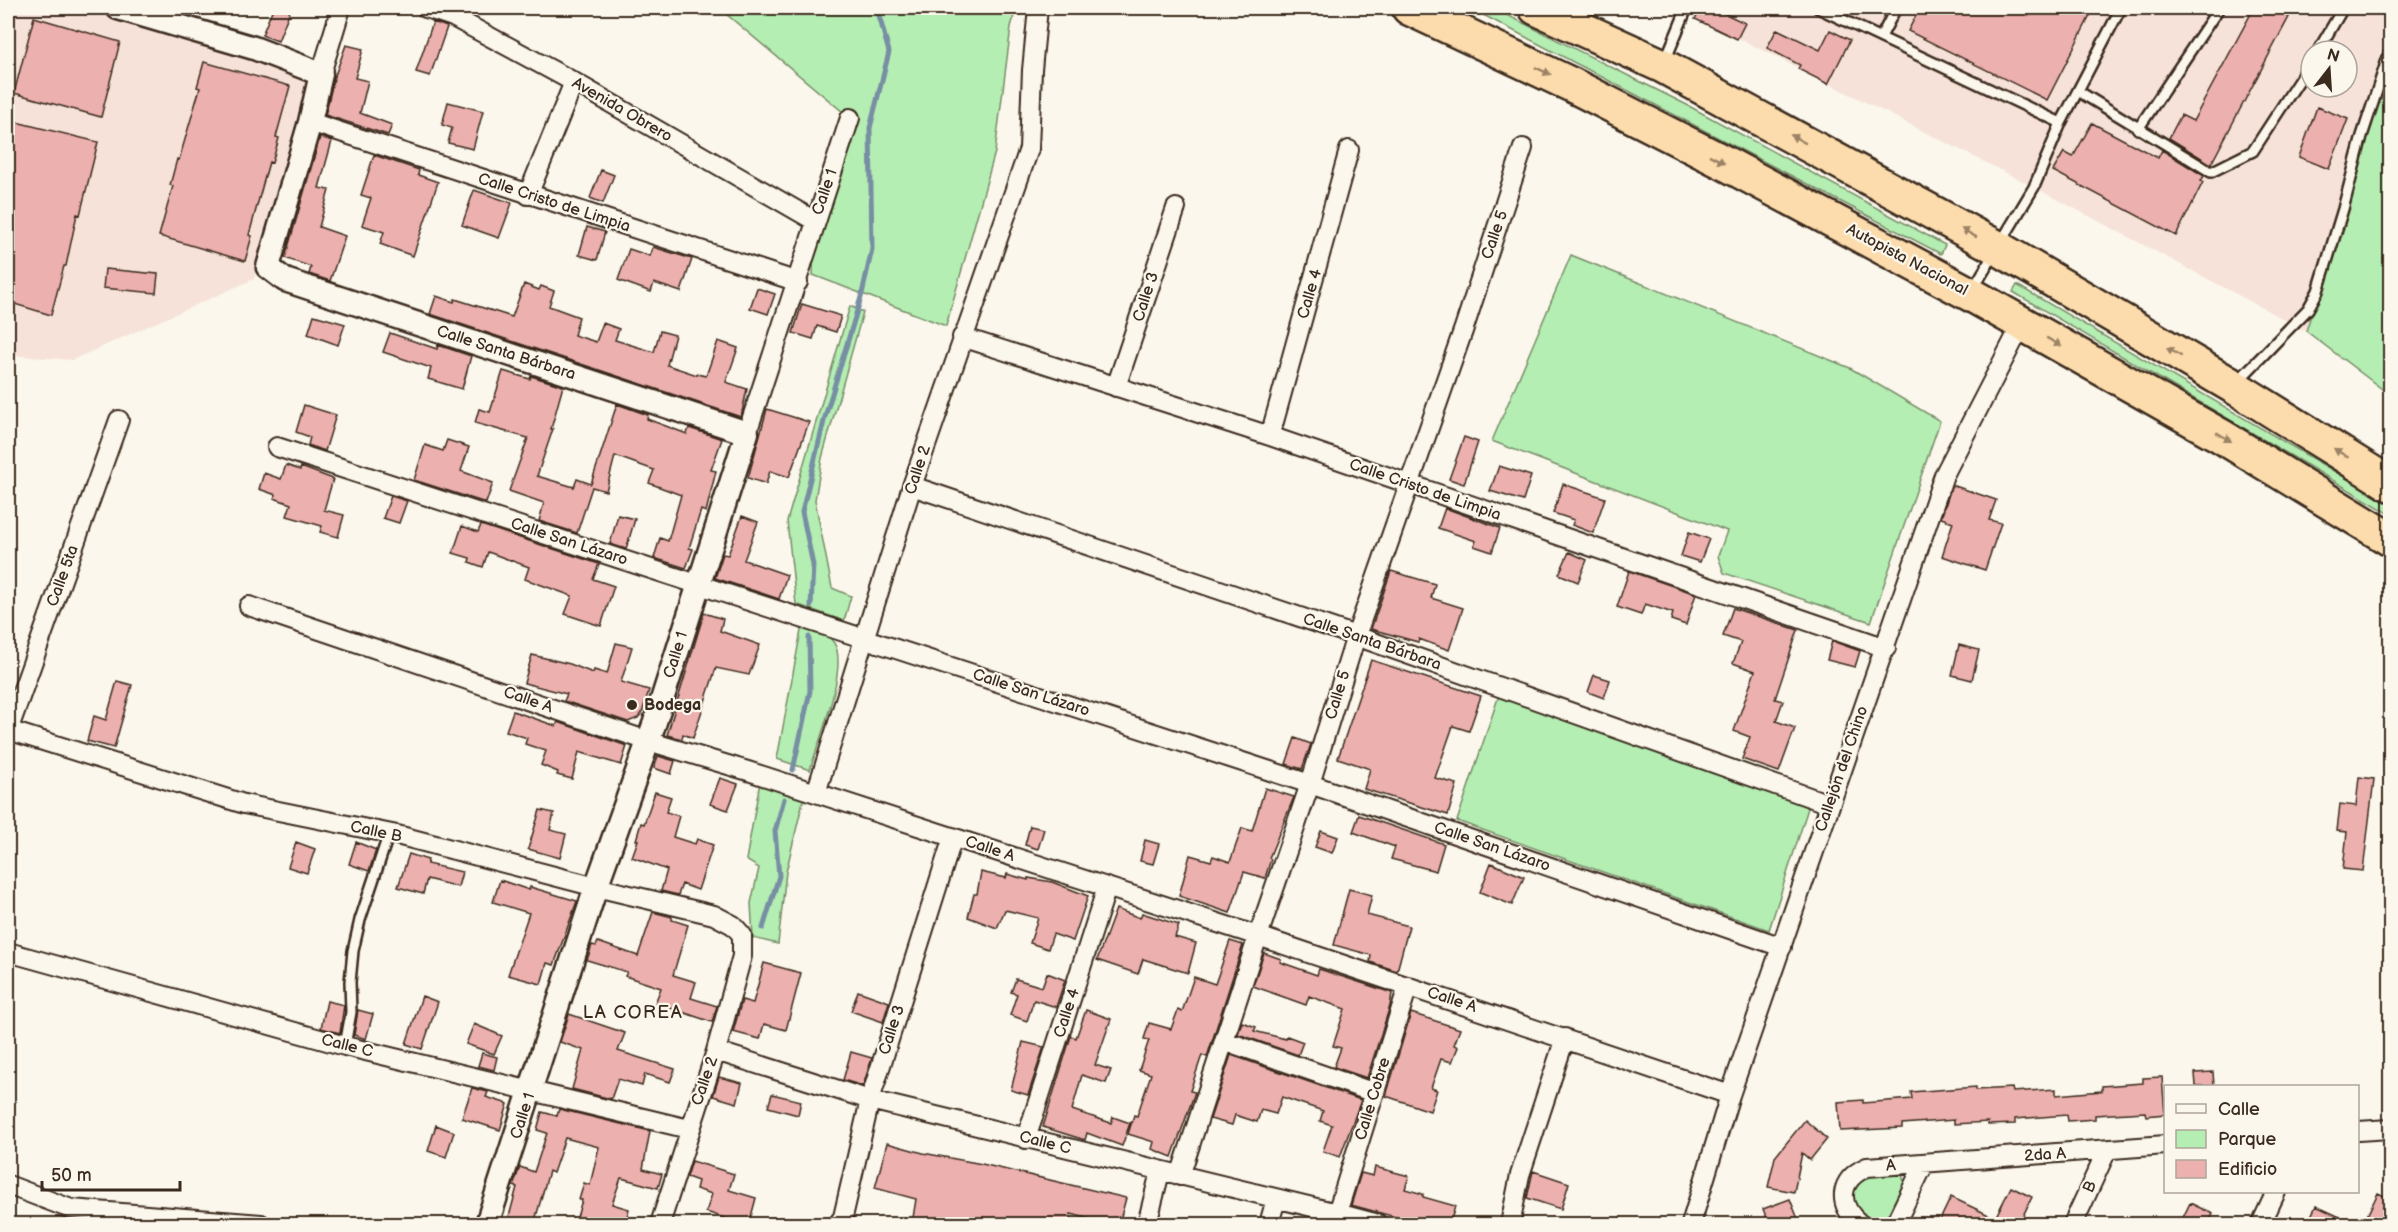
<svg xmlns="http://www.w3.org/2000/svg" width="2398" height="1232" font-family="'Balsamiq Sans',sans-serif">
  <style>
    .built { fill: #f6e2d9; fill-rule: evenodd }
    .green { fill: #b4eeb3; stroke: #788c68; stroke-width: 1.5 }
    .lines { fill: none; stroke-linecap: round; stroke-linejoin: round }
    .stream { stroke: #778ea3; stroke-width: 5 }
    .building { fill: #ecb0ae; stroke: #3b2a1e; stroke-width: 1.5 }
    .service-casing { stroke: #3b2a1e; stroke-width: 14 }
    .minor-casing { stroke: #3b2a1e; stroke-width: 22 }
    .tertiary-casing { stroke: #3b2a1e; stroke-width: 27 }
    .motorway-casing { stroke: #3b2a1e; stroke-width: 38 }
    .service { stroke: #fbf7ec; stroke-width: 9 }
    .minor { stroke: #fbf7ec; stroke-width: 18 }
    .tertiary { stroke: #fbf7ec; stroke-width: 22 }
    .motorway { stroke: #fcdcac; stroke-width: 33 }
    .oneway { fill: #9c8365 }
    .poi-dot { fill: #3b2a1e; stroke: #fbf7ec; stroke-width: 2 }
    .labels { text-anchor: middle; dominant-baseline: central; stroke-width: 4.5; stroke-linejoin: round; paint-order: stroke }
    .street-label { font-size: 16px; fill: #3b2a1e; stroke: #fbf7ec }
    .poi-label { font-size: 16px; font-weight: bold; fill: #3b2a1e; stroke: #fbf7ec; text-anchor: start }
    .neighbourhood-label { font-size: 18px; letter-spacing: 1.5px; fill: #3b2a1e; stroke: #fbf7ec }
  </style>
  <rect width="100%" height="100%" fill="#fbf7ec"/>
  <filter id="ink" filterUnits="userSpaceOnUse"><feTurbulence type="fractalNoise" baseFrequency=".0167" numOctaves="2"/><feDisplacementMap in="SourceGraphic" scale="12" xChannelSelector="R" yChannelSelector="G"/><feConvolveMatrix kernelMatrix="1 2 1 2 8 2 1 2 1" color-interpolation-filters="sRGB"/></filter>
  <g filter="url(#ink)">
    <path class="built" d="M9,8h62l98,23 138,48 -53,200 -182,81 -64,-5z
      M1679,8h711v59l-84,264 -272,-144zM2311,51h36v36h-36z"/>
    <path class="green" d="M719,8h297l-5,19 -16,125 -49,174 -133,-51 2,-54 35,-103z
      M1470,8h23l194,97 258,140 -4,9z
      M2390,67v328l-84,-64z
      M1571,255l279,113 90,53 -69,201 -147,-49 -6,-17 9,-25 -235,-90z
      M2017,285l373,219v10l-377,-222z
      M850,306l13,6 -41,146 -7,42 17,88 19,8 -7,25 -48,-17 -9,-83z
      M802,625c11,5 26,8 32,18 15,23 -16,100 -24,127l-33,-11z
      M1499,695l310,110 -40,125 -312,-109z
      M760,782l44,15 -18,75 -8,72 -25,-6 -2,-35 8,-35 -13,-8z
      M1896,1170l6,4 2,9 -19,38 -10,2 -15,-6c-2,-5 -8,-13 -8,-18 -1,-22 29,-27 44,-29z"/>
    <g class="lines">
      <path class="stream" d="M811,606l2,-41 -11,-53 23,-95 37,-123 10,-45 -2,-121 19,-76 -12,-44
        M793,770l17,-79 -1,-54
        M763,928l16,-52 -4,-45 9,-32"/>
    </g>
    <path class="building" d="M273,8h18l-13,33 -16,-6z
      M1701,8h12l32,15 -8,16 -42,-20z
      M1920,8h174l-47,92 -139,-69z
      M2254,8h17l18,9 -78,147 -42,-26 12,-23 12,6z
      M34,17l86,25 -19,75 -87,-24z
      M433,22l14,5 -17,49 -14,-4z
      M1777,29l43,21 10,-20 20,10 -22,44 -30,-15 2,-4 -33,-17z
      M346,45l17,4 -8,29 13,3 -8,32 32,12 -4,10 -63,-20 9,-37z
      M204,62l86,24 -14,51 3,1 -7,25 -3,-1 -20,73 3,1 -7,25 -86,-25 14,-50 -3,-1 7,-26 2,1 21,-72 -3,-1z
      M448,102l35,9 -10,38 -25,-6 4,-15 -10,-3z
      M2317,107l31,12 -19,50 -30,-12z
      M8,120l90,22 -18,73 -3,-1 -11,52h-2l-13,49 -43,-13z
      M2092,123l66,35 4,-8 42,26 -3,5 2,1 -27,54 -123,-65 11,-19 9,5z
      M320,137l12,4 -13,47 10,2 -10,37 26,9 -15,45 -21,-7 2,-7 -26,-9z
      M374,155l45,15 -1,5 20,7 -25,74 -33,-12 4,-12 -22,-7 9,-27 -10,-3z
      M601,170l13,5 -11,28 -13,-5z
      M474,190l38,13 -13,35 -37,-13z
      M587,227l18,5 -8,28 -18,-5z
      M653,247l39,12 -11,33 -27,-9 -3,9 -33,-12 11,-31 21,7z
      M105,269l53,5 -2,19 -53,-5z
      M524,284l15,6 2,-4 13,5 -5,15 30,11 -5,18 22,7 7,-19 16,6 -4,11 39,12 6,-21 15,4 -8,30 30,10v-1l9,2 12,-35 20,7 -12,34 21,7 -6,28 -311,-103 6,-18 18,6 1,-3 57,18z
      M757,288l18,6 -7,20 -18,-6z
      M802,304l39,12 -5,16 -19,-6 -4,13 -20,-6z
      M314,315l31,9 -7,21 -30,-11z
      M390,333l47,16 1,-4 33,11 -9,33 -34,-10 3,-11 -48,-16z
      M503,371l27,8 1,-3 32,10 -12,43h2l-16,47 37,11 3,-8 14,5 26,-80 31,11 -1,4 40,15 2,-6 33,11 -11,31 5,1 -10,41 -5,-2 -12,38 4,1 -7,19 -32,-10 6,-20 8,3 13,-46 -32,-12 5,-13 -39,-14 -9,35 -14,-4 -15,46 -38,-12 5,-18 -35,-12 19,-53 -53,-15 4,-14 11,3z
      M304,405l32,10 -11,36 -17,-6 2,-8 -14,-5z
      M767,409l42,13 -20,55 -19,-6 -4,13 -18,-6z
      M1464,437l14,5 -14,42 -15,-5z
      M447,440l22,7 -8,24 32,12 -7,20 -72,-23 11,-35 18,6z
      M286,465l14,5 1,-3 32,12 -9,31 20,5 -6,22 -18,-5 2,-6 -35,-10 4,-12 -17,-6 2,-3 -17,-6 5,-16 17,6z
      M1499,466l32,10 -8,25 -33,-10z
      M1563,484l42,14 -12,35 -21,-8 2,-5 -21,-7z
      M1952,485l44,15 -7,20 12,3 -16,47 -43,-14 11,-34 -12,-4z
      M391,496l16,5 -8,22 -16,-5z
      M1445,508l55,20 -8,24 -18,-6 2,-5 -38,-13z
      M618,515l17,4 -9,30 -16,-5z
      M742,516l16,6 -14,38 43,15 -8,24 -64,-21 8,-24 5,1z
      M481,525l118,39 -6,15 21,7 -13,40 -36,-12 7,-18 -47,-17 4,-12 -41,-15 -5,15 -14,-5 1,-4 -17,-5 9,-27 16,6z
      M1689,532l20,7 -9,23 -19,-6z
      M1569,552l18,8 -9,22 -19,-8z
      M1391,571l44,13 -4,14 32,10 -14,42 -30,-11 -1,3 -47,-13z
      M1629,571l67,23 -10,31 -15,-5 2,-7 -28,-9 -4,11 -24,-8z
      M1733,608l65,22 -23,69 8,2 -7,20 19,7 -16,44 -37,-13 8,-22 -16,-6 21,-60 -22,-8 8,-21 -18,-6z
      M704,613l19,6 -3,12 40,14 -11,30 -33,-7 -23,70 -10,-4 -1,5 -15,-4z
      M1832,641l28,10 -5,16 -28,-7z
      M616,643l16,4 -11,35 28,8 -7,23 -4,5 -10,4 -64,-21 3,-7 -43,-11 8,-28 38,9 23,9 1,-3 13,4z
      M1959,645l20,5 -7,30 -20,-5z
      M1371,660l110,36 -12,35 -16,-5 -18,52 22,6 -9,31 -84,-26 6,-20 -32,-11z
      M1594,675l16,5 -6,18 -16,-6z
      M117,681l15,4 -18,63 -27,-7 7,-25 12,4z
      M513,711l43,15 2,-4 69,24 -6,19 -42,-13 -7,27 -15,-4 1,-3 -17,-7 5,-14 -21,-7 2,-6 -21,-7z
      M1295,738l16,6 -9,25 -16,-5z
      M658,756l17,5 -4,13 -17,-6z
      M2359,777l15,2 -11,92 -20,-2 4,-37 -10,-1 3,-27 16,2z
      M720,778l18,6 -10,26 -18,-6z
      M1265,788l29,9 -25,61 2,1 -6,19 -21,-6 -14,41 -51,-17 11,-41 21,6 2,-5 17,6 12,-34 10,3z
      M655,792l16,5 -5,15 13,4 -6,21 22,7 2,-5 16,6 -15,45 -16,-6 -4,11 -17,-4 6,-21 -35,-13 6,-17h-2l5,-17 3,1z
      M540,810l14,3 -4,17 16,4 -6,24 -32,-9z
      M1359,815l85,29 -8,27 -45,-12 4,-12 -42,-15z
      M1030,826l14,3 -6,20 -13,-4z
      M1321,831l17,6 -6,16 -17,-6z
      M1145,840l14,4 -6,20 -13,-3z
      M296,842l19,7 -8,24 -19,-6z
      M356,842l20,8 -7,21 -20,-7z
      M409,854l19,6 -1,4 35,8 -4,15 -31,-8 -4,15 -25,-7z
      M1491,863l33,14 -12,28 -32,-13z
      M981,872l25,6 1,-4 21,6v-2l24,4 36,14 -15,45 -20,-7 -5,15 -18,-6 8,-25 -33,-8 -8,18 -29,-11 6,-23h3z
      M500,880l29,10 1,-3 47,14 -23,64 -7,-2 -6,21 -33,-9 21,-62 -36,-11z
      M1349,889l23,6 -5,20 42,11 -12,45 -27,-9 1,-7 -37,-10z
      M1116,909l24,9 2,-5 37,12 -4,12 21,6 -8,30 -45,-14 -5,15 -41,-14z
      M653,912l19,5v3l16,5 -15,50 23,7 -5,16 26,8 -5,16 -57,-19 6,-15 -36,-12 2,-4 -40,-12 5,-15 4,1 2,-4 40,14z
      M1230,941l13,4 -36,112 -5,-2 -12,36 5,1 -23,65 -20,-8 2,-7 -26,-8 6,-19 3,1 14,-42 -12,-4 10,-30 -5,-1 5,-16 22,6 7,-19 4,2 12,-35 21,7z
      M1264,953l17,6 -1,3 37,13 2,-6 73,24 -2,13 -23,72 -33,-11 7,-19 -8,-2 12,-37 -36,-13 -3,9 -53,-19z
      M764,963l37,10 -15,57 -22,-6 -4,15 -27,-7 9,-32 11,3z
      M1047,973l18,7 -9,27 -22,-7 -7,21 -17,-6 7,-21 -6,-2 5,-13 26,8z
      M858,991l31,11 -6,20 -32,-11z
      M422,996l16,6 -16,47 -16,-5z
      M327,1001l17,4 -4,28 -19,-5z
      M358,1010l15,4 -7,25 -12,-4z
      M1086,1010l25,9 -16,46 16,5 -5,13 -24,-8 -10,35 39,13 2,-6 17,6 -8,23 -35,-13 -2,7 -42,-13 28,-91 5,2z
      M1411,1013l49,16 -6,16 4,2 -6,15 -11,-3 -10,29 6,2 -7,21 -44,-15z
      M569,1014l56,19 -7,18 57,18 -5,13 -25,-8 -3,12 -24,-7 -7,20 -39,-10 11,-39 -23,-8z
      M1242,1022l14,5 -2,4 32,8 1,-3 16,6 -5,13 -60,-21z
      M474,1024l28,12 -8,18 -28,-10z
      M1023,1042l21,5 -16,48 -17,-5z
      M851,1052l21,6 -9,28 -20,-6z
      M482,1053l15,4 -3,13 -16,-4z
      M1231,1055l130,45 -21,57 -17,-6 9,-26 -12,-4 3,-10 -41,-14 -6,17 -15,-4 -4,12 -22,-7 -3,10 -22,-6z
      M2213,1072l1,14h-18l-1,-13z
      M719,1077l23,6 -5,20 -24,-7z
      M2162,1077l3,37 -19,2 -1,-4 -50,3v4l-27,2 -1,-6 -52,4v5l-27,1v-3l-34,2v-4l-52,4v4l-62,3 -2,-29 25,-2v3l49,-4 -1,-7 65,-5v3l36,-2 1,4 43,-3v6l46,-4v-5l41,-3v-5z
      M472,1088l16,4 -2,5 22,7 -8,26 -38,-12z
      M772,1094l29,7 -3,14 -30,-8z
      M559,1109l91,22 -7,38 19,5 -4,14 -37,-10 -9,26 17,5 -4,15h-50l7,-24h-3l5,-17 6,2 9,-38 -34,-9 -12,35 -4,-2 -15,53h-27l10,-37 -4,-1 7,-19 14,5 13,-39 -10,-3 5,-18 15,4z
      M1805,1120l22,19 -17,21 -8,-7 -8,39 -26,-5 7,-30z
      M436,1125l18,7 -8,25 -18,-6z
      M887,1143l36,10 59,11 144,34 -7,26h-19l1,-2 -30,-8 -2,10h-157l4,-25 -41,-11z
      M692,1161l42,13 -5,16 27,8 -7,26h-19l1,-4 -25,-8 6,-18 -16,-5 2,-8 -11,-4z
      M1375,1167l34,9 -4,13 18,5v3l32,9 -5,18h-29l-70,-19 10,-32 12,3z
      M1533,1171l36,12 -8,26 -34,-11z
      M2011,1187l21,10 -13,27h-81l13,-27 44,21z
      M2378,1193l13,6v25h-28z
      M1790,1199l10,25h-31l-6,-15z
      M2190,1203l23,11 -5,10h-28z
      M2316,1206l39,18h-48z"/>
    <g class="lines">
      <defs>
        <path id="service" d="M1818,8l243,115
          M1881,37l15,-29
          M2318,51l25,-43
          M1665,61l22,-53
          M2078,91l133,81 42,-21 58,-89
          M2138,129l81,-121
          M1973,289l61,-102 27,-64 60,-115
          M2237,382l71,-73 10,-18 25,-82 19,-73 28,-85
          M345,1046l6,-34 -1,-30 3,-31 7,-31 29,-87"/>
        <path id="minor" d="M426,8l27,9 121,65 241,139
          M321,74l20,-66
          M310,122l488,160
          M528,195l46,-113
          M962,337l308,99 616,212
          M1116,387l60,-179
          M747,433l103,-315
          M1270,436l79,-286
          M277,447l1033,337 472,163
          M912,486l444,150 473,168
          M249,606l399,135 100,30 510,165 472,159
          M8,730l236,74 153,31 199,52 118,28 19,10 9,10v21l-26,95 -56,173
          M8,731l111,-311
          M816,793l96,-307 117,-337 3,-79 6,-62
          M8,952l337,94 344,83
          M1225,1041l150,52
          M716,1051l154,49 467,113 41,11
          M2358,1131l32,-2
          M1026,1139l81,-252
          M1180,1176l78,-240 52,-152 46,-148 108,-308 59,-180
          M8,1185l63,24 190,15
          M1337,1213l71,-227
          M838,1224l5,-7 27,-117 83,-263
          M1147,1224l13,-52
          M1269,1224l7,-25
          M1510,1224l10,-49 45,-137
          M1691,1224l39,-129 214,-620 78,-151
          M1860,1224c-23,-19 -22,-44 7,-57l299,-22
          M1895,1224l29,-60
          M2073,1224l34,-74
          M2261,1224l15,-32"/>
        <path id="tertiary" d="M118,8l136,40 67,26 -11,48 -42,145 17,13 462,153 -92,289 -59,165 -109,337"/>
        <path id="motorway" d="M1409,8l163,77 151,77 247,132 251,142 169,103
          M1536,8l127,58 335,182 235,138 157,98"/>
      </defs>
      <use href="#service" class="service-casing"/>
      <use href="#minor" class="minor-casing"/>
      <use href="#tertiary" class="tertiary-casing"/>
      <use href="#motorway" class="motorway-casing"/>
      <use href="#service" class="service"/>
      <use href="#minor" class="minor"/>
      <use href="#tertiary" class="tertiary"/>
      <use href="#motorway" class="motorway"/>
    </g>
    <defs><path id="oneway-solid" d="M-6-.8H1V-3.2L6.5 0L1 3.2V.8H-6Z" transform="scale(1.5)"/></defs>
    <g class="oneway">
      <use href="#oneway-solid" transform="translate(1543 71) rotate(25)"/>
      <use href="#oneway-solid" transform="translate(1798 139) rotate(-151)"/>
      <use href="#oneway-solid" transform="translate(1717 159) rotate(27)"/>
      <use href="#oneway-solid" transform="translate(1969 233) rotate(-151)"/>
      <use href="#oneway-solid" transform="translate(2054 342) rotate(29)"/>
      <use href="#oneway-solid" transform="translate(2174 352) rotate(-150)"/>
      <use href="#oneway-solid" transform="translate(2224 437) rotate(31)"/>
      <use href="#oneway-solid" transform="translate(2341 453) rotate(-148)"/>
    </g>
  </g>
  <circle class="poi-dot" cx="632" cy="705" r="6"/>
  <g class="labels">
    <g class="street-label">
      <text transform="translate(622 110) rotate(30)">Avenida Obrero</text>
      <text transform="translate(825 192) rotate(-71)">Calle 1</text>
      <text transform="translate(554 203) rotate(18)">Calle Cristo de Limpia</text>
      <text transform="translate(1495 235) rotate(-71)">Calle 5</text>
      <text transform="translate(1907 260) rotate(28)">Autopista Nacional</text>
      <text transform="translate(1310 294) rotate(-74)">Calle 4</text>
      <text transform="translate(1146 297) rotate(-72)">Calle 3</text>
      <text transform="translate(506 353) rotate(18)">Calle Santa Bárbara</text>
      <text transform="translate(918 470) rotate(-72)">Calle 2</text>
      <text transform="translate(1425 490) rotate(19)">Calle Cristo de Limpia</text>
      <text transform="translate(569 542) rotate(18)">Calle San Lázaro</text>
      <text transform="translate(63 576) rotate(-70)">Calle 5ta</text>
      <text transform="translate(1372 642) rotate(19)">Calle Santa Bárbara</text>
      <text transform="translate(676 655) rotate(-73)">Calle 1</text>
      <text transform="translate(1031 693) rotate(18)">Calle San Lázaro</text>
      <text transform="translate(1338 695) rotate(-73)">Calle 5</text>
      <text transform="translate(528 700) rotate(19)">Calle A</text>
      <text transform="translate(1842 769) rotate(-71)">Callejón del Chino</text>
      <text transform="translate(376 832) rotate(12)">Calle B</text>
      <text transform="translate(1492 847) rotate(19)">Calle San Lázaro</text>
      <text transform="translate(990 849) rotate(18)">Calle A</text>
      <text transform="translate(1452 1000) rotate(18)">Calle A</text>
      <text transform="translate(1067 1013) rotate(-72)">Calle 4</text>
      <text transform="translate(892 1030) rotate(-72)">Calle 3</text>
      <text transform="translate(347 1046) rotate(14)">Calle C</text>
      <text transform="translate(705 1081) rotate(-71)">Calle 2</text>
      <text transform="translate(1373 1099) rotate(-73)">Calle Cobre</text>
      <text transform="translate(523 1116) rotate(-72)">Calle 1</text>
      <text transform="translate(1045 1143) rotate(14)">Calle C</text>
      <text transform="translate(2045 1155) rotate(-4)">2da A</text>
      <text transform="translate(1891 1166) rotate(-3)">A</text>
      <text transform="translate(2090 1187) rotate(-66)">B</text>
    </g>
    <g class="poi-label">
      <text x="644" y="705">Bodega</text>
    </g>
    <g class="neighbourhood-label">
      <text x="633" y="1012">LA COREA</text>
    </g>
  </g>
  <rect width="2398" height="1232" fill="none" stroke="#fbf7ec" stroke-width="30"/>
  <rect x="15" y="15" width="2368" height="1202" fill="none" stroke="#3b2a1e" stroke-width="2" filter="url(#ink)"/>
  <rect x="2164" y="1085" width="195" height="108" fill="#fbf7ec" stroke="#aea59a" stroke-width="1.5"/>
  <rect x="2176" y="1104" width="30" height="9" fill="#fbf7ec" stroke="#aea59a" stroke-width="1.5"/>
  <text x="2218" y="1115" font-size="18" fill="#3b2a1e">Calle</text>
  <rect x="2176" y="1130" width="30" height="18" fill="#b4eeb3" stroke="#aea59a" stroke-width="1.5"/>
  <text x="2218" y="1145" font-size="18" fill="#3b2a1e">Parque</text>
  <rect x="2176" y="1160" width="30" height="18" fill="#ecb0ae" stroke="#aea59a" stroke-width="1.5"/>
  <text x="2218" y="1175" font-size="18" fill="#3b2a1e">Edificio</text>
  <g transform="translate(2329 69) rotate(17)"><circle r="28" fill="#fbf7ec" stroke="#aea59a" stroke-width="1.5"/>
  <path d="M0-4.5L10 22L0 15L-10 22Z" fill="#3b2a1e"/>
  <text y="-9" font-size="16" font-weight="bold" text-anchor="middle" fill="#3b2a1e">N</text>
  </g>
  <path d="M42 1181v9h138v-9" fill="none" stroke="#3b2a1e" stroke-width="3"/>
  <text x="51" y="1181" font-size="18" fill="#3b2a1e" stroke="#fbf7ec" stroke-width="4.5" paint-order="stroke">50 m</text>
</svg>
